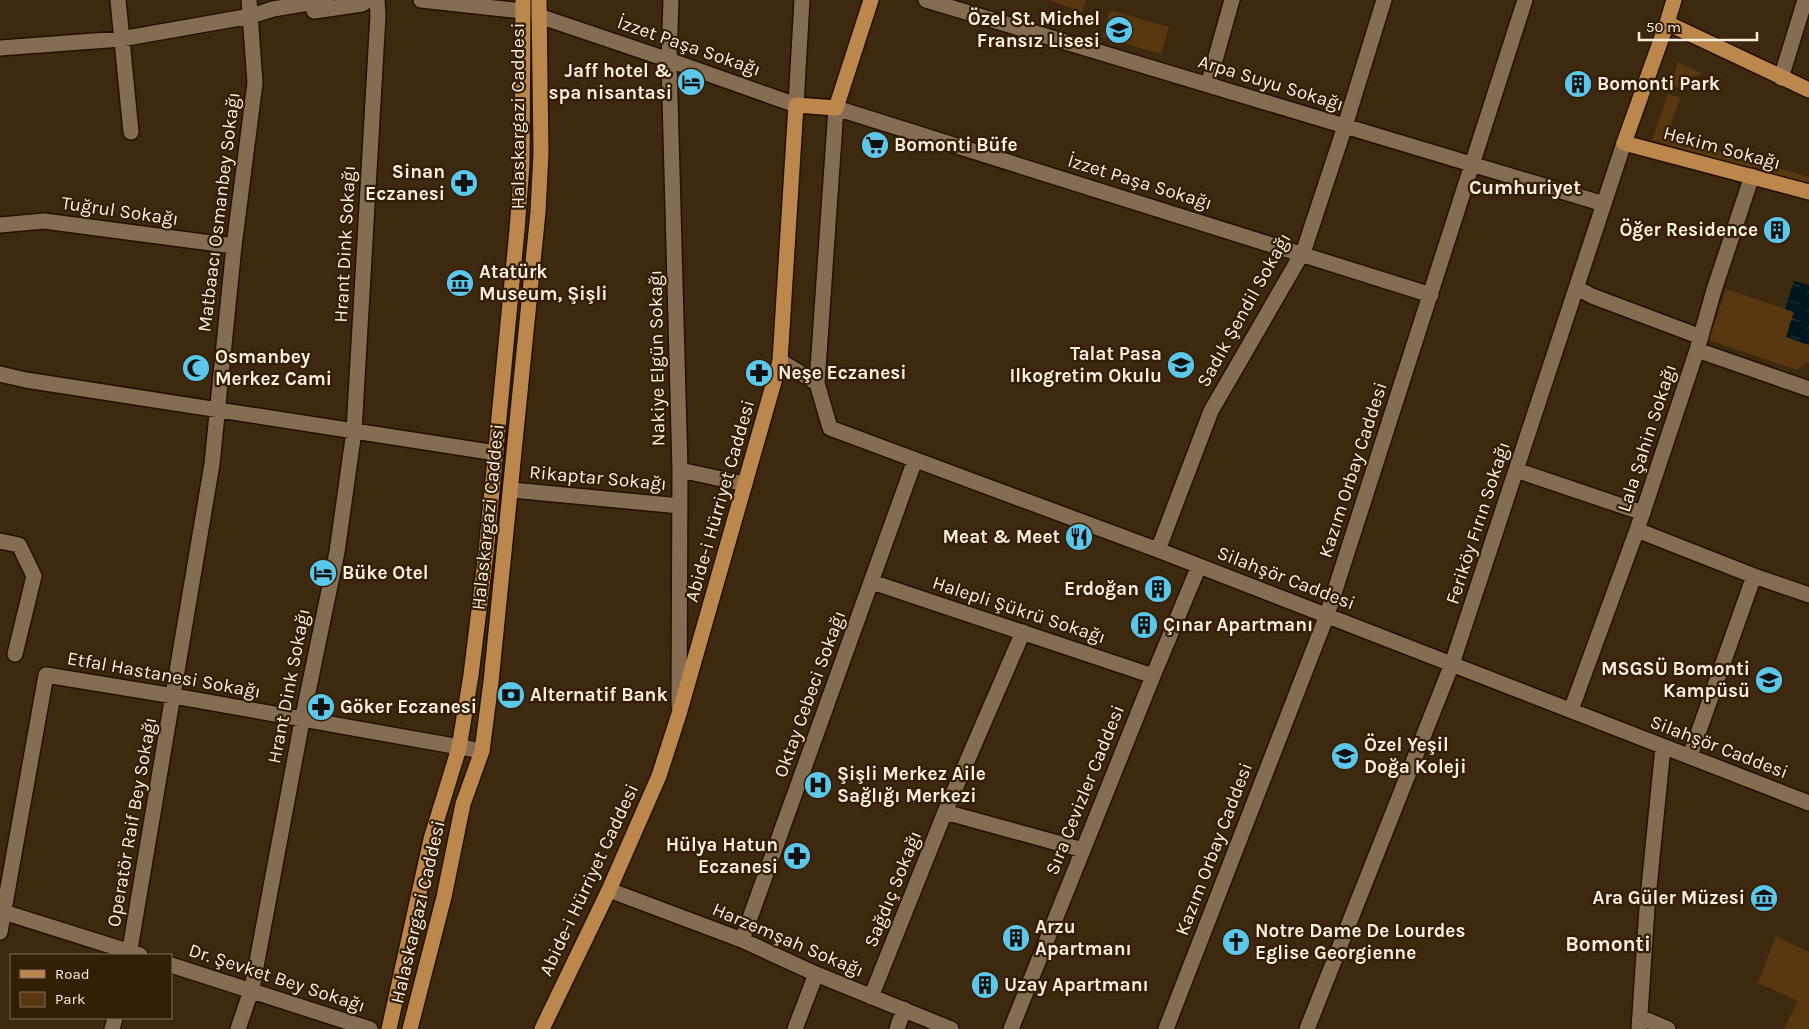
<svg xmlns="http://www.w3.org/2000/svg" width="1809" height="1029" font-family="Karla,sans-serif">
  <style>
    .green { fill: #59380f }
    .water { fill: url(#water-ripples) }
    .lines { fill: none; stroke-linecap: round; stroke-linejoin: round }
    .minor-casing { stroke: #231000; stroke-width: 18 }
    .major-casing { stroke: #231000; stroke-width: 18 }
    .minor { stroke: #856d54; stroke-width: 15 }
    .major { stroke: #bc874c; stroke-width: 15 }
    .labels { text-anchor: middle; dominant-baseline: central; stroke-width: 4.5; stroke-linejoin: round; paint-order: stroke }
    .poi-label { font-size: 19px; font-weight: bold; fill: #fbeddf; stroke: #331e06; text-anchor: start }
    .street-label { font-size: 19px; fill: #fbeddf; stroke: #331e06 }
    .neighbourhood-label { font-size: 20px; font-weight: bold; fill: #fbeddf; stroke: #331e06 }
    .quarter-label { font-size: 21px; font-weight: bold; fill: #fbeddf; stroke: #331e06 }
  </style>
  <defs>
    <pattern id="water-ripples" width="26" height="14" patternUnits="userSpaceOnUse" patternTransform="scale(1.25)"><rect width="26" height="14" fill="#00151d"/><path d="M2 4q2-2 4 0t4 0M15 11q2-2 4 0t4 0" fill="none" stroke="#26373d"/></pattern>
  </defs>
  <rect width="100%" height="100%" fill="#3d2810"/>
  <path class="green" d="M1049,0h37l-4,12z
    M1110,10l59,17 -8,27 -59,-17z
    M1678,62l25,12 -21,6 -2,8 -9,-3z
    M1668,94l12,4 -13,38 142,41v11l-157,-48z
    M1726,289l68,23 -8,25 23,8v17l-12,8 -88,-30z
    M1776,936l33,16v75l-2,2h-23l14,-28 -40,-18z"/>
  <path class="water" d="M1794,281l15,4v60l-23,-8 8,-25 -9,-3z"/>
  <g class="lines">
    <defs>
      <path id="minor" d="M118,0l13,132
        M421,0l102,11
        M671,0l-2,60 11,410 -1,236
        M926,0l678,204
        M314,11l48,-7 6,-4
        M539,16l130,44 127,45 6,-105
        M0,48l121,-9 130,-23 22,-7 53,-9
        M1781,78l24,-78
        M1208,85l24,-85
        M0,225l44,-4 190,25
        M1577,288l15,8 109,41
        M1697,350l112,39
        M780,361l37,22 13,45 328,122 651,253
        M0,374l26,6 470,73
        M817,383l19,-275 595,187
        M680,470l65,14
        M1516,470l127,43
        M512,490l168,16
        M1637,530l117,46 55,19
        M0,541l19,4 15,31 -19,78
        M1158,550l53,-139 93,-161 41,-124 39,-126
        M872,582l281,94
        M1571,710l66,-180 60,-180 17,-60 38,-114
        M1690,756l64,-180
        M945,812l138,38
        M609,890l133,50 74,34 135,55
        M0,911l140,44
        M0,932l46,-257 128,21 308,55
        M742,940l173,-480
        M129,955l83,-491 22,-218 21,-163 -6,-83
        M171,965l199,64
        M871,997l74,-185 78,-180
        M1640,1017l28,12
        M112,1029l3,-11
        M238,1029l14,-41 50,-267 35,-169 17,-121 24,-416 -1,-15
        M795,1029l21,-55
        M897,1029l7,-20
        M1011,1029l142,-353 46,-110
        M1166,1029l161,-414 198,-615
        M1307,1029l145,-365 172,-521
        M1639,1029l8,-121 16,-161"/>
      <path id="major" d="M1674,0l-7,23 -43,120 185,49
        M1667,23l142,67
        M389,1029l42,-190 28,-91 12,-73 15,-122 31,-323 5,-65 1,-165
        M410,1029l34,-132 19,-93 19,-53 9,-69 47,-470 3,-59 -2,-153
        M542,1029l67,-139 50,-114 20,-62 101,-353 16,-256 40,3 35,-108"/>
    </defs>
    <use href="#minor" class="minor-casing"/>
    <use href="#major" class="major-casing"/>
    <use href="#minor" class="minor"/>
    <use href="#major" class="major"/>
  </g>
  <defs>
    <symbol id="school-disc" viewBox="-11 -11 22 22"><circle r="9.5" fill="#5cc7e8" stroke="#331e06"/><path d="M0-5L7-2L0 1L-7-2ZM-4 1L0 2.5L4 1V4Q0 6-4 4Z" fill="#111"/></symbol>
    <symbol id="hotel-disc" viewBox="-11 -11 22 22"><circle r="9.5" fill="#5cc7e8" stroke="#331e06"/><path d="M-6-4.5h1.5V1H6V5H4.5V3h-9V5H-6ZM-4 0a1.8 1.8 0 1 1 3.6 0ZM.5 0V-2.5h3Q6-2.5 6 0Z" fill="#111"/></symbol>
    <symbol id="building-disc" viewBox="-11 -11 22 22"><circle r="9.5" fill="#5cc7e8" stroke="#331e06"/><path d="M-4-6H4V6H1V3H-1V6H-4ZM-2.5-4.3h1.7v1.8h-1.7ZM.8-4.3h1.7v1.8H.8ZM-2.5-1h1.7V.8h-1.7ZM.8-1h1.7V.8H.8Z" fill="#111"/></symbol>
    <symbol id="supermarket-disc" viewBox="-11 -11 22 22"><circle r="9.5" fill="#5cc7e8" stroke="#331e06"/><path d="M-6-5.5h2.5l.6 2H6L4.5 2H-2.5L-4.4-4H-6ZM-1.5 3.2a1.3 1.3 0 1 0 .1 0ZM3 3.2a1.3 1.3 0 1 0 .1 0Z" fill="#111"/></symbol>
    <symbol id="pharmacy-disc" viewBox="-11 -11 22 22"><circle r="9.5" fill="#5cc7e8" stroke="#331e06"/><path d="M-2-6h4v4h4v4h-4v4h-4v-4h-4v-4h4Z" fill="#111"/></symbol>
    <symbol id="museum-disc" viewBox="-11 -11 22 22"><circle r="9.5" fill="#5cc7e8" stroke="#331e06"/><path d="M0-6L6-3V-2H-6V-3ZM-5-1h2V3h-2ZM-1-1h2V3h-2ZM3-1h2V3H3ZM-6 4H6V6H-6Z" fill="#111"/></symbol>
    <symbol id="mosque-disc" viewBox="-11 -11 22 22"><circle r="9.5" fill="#5cc7e8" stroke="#331e06"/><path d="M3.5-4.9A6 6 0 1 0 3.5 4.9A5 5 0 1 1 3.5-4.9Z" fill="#111"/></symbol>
    <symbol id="restaurant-disc" viewBox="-11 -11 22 22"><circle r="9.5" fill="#5cc7e8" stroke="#331e06"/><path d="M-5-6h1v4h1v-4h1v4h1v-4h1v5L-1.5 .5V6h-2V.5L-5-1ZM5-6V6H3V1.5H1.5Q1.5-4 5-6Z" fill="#111"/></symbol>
    <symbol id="university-disc" viewBox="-11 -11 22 22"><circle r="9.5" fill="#5cc7e8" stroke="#331e06"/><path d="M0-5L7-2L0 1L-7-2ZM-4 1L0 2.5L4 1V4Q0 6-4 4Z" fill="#111"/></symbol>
    <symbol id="bank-disc" viewBox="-11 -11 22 22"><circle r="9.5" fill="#5cc7e8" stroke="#331e06"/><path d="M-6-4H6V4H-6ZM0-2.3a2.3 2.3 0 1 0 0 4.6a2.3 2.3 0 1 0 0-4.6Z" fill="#111"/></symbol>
    <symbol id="hospital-disc" viewBox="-11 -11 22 22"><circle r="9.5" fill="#5cc7e8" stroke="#331e06"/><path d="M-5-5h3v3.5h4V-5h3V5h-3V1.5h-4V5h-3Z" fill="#111"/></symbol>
    <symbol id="church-disc" viewBox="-11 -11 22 22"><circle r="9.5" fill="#5cc7e8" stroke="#331e06"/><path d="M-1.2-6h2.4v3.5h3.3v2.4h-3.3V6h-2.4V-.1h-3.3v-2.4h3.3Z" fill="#111"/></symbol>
  </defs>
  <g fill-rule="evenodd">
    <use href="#school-disc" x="1103" y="14" width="32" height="32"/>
    <use href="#hotel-disc" x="675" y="66" width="32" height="32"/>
    <use href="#building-disc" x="1562" y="68" width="32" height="32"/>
    <use href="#supermarket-disc" x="859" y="129" width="32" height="32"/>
    <use href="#pharmacy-disc" x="448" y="167" width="32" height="32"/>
    <use href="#building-disc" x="1761" y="214" width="32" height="32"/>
    <use href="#museum-disc" x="444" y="267" width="32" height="32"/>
    <use href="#school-disc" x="1165" y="349" width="32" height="32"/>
    <use href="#mosque-disc" x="180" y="352" width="32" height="32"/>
    <use href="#pharmacy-disc" x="743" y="357" width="32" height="32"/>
    <use href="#restaurant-disc" x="1063" y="521" width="32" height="32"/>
    <use href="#hotel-disc" x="307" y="557" width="32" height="32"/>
    <use href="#building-disc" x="1142" y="573" width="32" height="32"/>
    <use href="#building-disc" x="1128" y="609" width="32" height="32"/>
    <use href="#university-disc" x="1753" y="664" width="32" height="32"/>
    <use href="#bank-disc" x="495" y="679" width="32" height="32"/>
    <use href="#pharmacy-disc" x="305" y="691" width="32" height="32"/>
    <use href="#school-disc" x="1329" y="740" width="32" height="32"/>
    <use href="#hospital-disc" x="802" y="769" width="32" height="32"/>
    <use href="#pharmacy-disc" x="781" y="840" width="32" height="32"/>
    <use href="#museum-disc" x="1748" y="882" width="32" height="32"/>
    <use href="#building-disc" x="1000" y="922" width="32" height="32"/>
    <use href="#church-disc" x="1220" y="926" width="32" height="32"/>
    <use href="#building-disc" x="969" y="969" width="32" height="32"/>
  </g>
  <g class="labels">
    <g class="poi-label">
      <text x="1100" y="19" text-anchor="end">Özel St. Michel<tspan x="1100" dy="22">Fransız Lisesi</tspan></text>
      <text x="672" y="71" text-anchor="end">Jaff hotel &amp;<tspan x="672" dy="22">spa nisantasi</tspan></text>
      <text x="1597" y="84">Bomonti Park</text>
      <text x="894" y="145">Bomonti Büfe</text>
      <text x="445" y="172" text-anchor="end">Sinan<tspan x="445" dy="22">Eczanesi</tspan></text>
      <text x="1758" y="230" text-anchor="end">Öğer Residence</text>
      <text x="479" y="272">Atatürk<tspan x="479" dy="22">Museum, Şişli</tspan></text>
      <text x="1162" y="354" text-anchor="end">Talat Pasa<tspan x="1162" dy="22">Ilkogretim Okulu</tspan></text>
      <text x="215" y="357">Osmanbey<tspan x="215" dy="22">Merkez Cami</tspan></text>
      <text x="778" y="373">Neşe Eczanesi</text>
      <text x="1060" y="537" text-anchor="end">Meat &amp; Meet</text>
      <text x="342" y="573">Büke Otel</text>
      <text x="1139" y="589" text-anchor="end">Erdoğan</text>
      <text x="1163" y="625">Çınar Apartmanı</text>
      <text x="1750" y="669" text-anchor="end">MSGSÜ Bomonti<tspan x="1750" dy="22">Kampüsü</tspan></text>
      <text x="530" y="695">Alternatif Bank</text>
      <text x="340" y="707">Göker Eczanesi</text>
      <text x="1364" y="745">Özel Yeşil<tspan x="1364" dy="22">Doğa Koleji</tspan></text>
      <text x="837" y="774">Şişli Merkez Aile<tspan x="837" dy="22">Sağlığı Merkezi</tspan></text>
      <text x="778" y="845" text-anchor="end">Hülya Hatun<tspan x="778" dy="22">Eczanesi</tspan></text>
      <text x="1745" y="898" text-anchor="end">Ara Güler Müzesi</text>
      <text x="1035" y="927">Arzu<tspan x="1035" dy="22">Apartmanı</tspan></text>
      <text x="1255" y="931">Notre Dame De Lourdes<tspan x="1255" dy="22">Eglise Georgienne</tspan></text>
      <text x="1004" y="985">Uzay Apartmanı</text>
    </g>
    <g class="street-label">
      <text transform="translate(689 46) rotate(19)">İzzet Paşa Sokağı</text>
      <text transform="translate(1271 83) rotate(17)">Arpa Suyu Sokağı</text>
      <text transform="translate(518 116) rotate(-90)">Halaskargazi Caddesi</text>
      <text transform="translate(1722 148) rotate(15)">Hekim Sokağı</text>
      <text transform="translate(1140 182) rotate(17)">İzzet Paşa Sokağı</text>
      <text transform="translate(120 211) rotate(8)">Tuğrul Sokağı</text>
      <text transform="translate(219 212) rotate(-83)">Matbaacı Osmanbey Sokağı</text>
      <text transform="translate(345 244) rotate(-87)">Hrant Dink Sokağı</text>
      <text transform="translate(1244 310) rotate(-61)">Sadık Şendil Sokağı</text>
      <text transform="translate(657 358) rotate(-91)">Nakiye Elgün Sokağı</text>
      <text transform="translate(1647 438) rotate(-72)">Lala Şahin Sokağı</text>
      <text transform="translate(1353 470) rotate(-72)">Kazım Orbay Caddesi</text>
      <text transform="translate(598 478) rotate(5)">Rikaptar Sokağı</text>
      <text transform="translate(720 501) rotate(-74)">Abide-i Hürriyet Caddesi</text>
      <text transform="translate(488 517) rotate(-84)">Halaskargazi Caddesi</text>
      <text transform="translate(1478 523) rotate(-72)">Feriköy Fırın Sokağı</text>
      <text transform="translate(1286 578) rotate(21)">Silahşör Caddesi</text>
      <text transform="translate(1019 610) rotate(18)">Halepli Şükrü Sokağı</text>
      <text transform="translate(164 675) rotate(10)">Etfal Hastanesi Sokağı</text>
      <text transform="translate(289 686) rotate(-79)">Hrant Dink Sokağı</text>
      <text transform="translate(810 694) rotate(-70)">Oktay Cebeci Sokağı</text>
      <text transform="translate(1719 747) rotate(21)">Silahşör Caddesi</text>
      <text transform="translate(1085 790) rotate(-68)">Sıra Cevizler Caddesi</text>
      <text transform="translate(132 822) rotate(-80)">Operatör Raif Bey Sokağı</text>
      <text transform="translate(1214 849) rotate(-69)">Kazım Orbay Caddesi</text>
      <text transform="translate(589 880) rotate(-65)">Abide-i Hürriyet Caddesi</text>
      <text transform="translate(893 889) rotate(-68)">Sağdıç Sokağı</text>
      <text transform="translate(418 912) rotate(-77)">Halaskargazi Caddesi</text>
      <text transform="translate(788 940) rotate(23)">Harzemşah Sokağı</text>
      <text transform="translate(277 978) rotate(18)">Dr. Şevket Bey Sokağı</text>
    </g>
    <g class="neighbourhood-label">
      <text x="1525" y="187">Cumhuriyet</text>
    </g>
    <g class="quarter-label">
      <text x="1608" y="944">Bomonti</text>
    </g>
  </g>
  <rect x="10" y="954" width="162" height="65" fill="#331e06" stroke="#83715d"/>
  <rect x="20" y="970" width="25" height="8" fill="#bc874c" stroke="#83715d"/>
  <text x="55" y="979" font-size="15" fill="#fbeddf">Road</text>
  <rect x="20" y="992" width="25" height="15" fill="#59380f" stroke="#83715d"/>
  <text x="55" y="1004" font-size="15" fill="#fbeddf">Park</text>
  <path d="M1639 32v8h118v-8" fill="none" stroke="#fbeddf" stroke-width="2.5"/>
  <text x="1646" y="32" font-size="15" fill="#fbeddf" stroke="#331e06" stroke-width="4" paint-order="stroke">50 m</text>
</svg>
